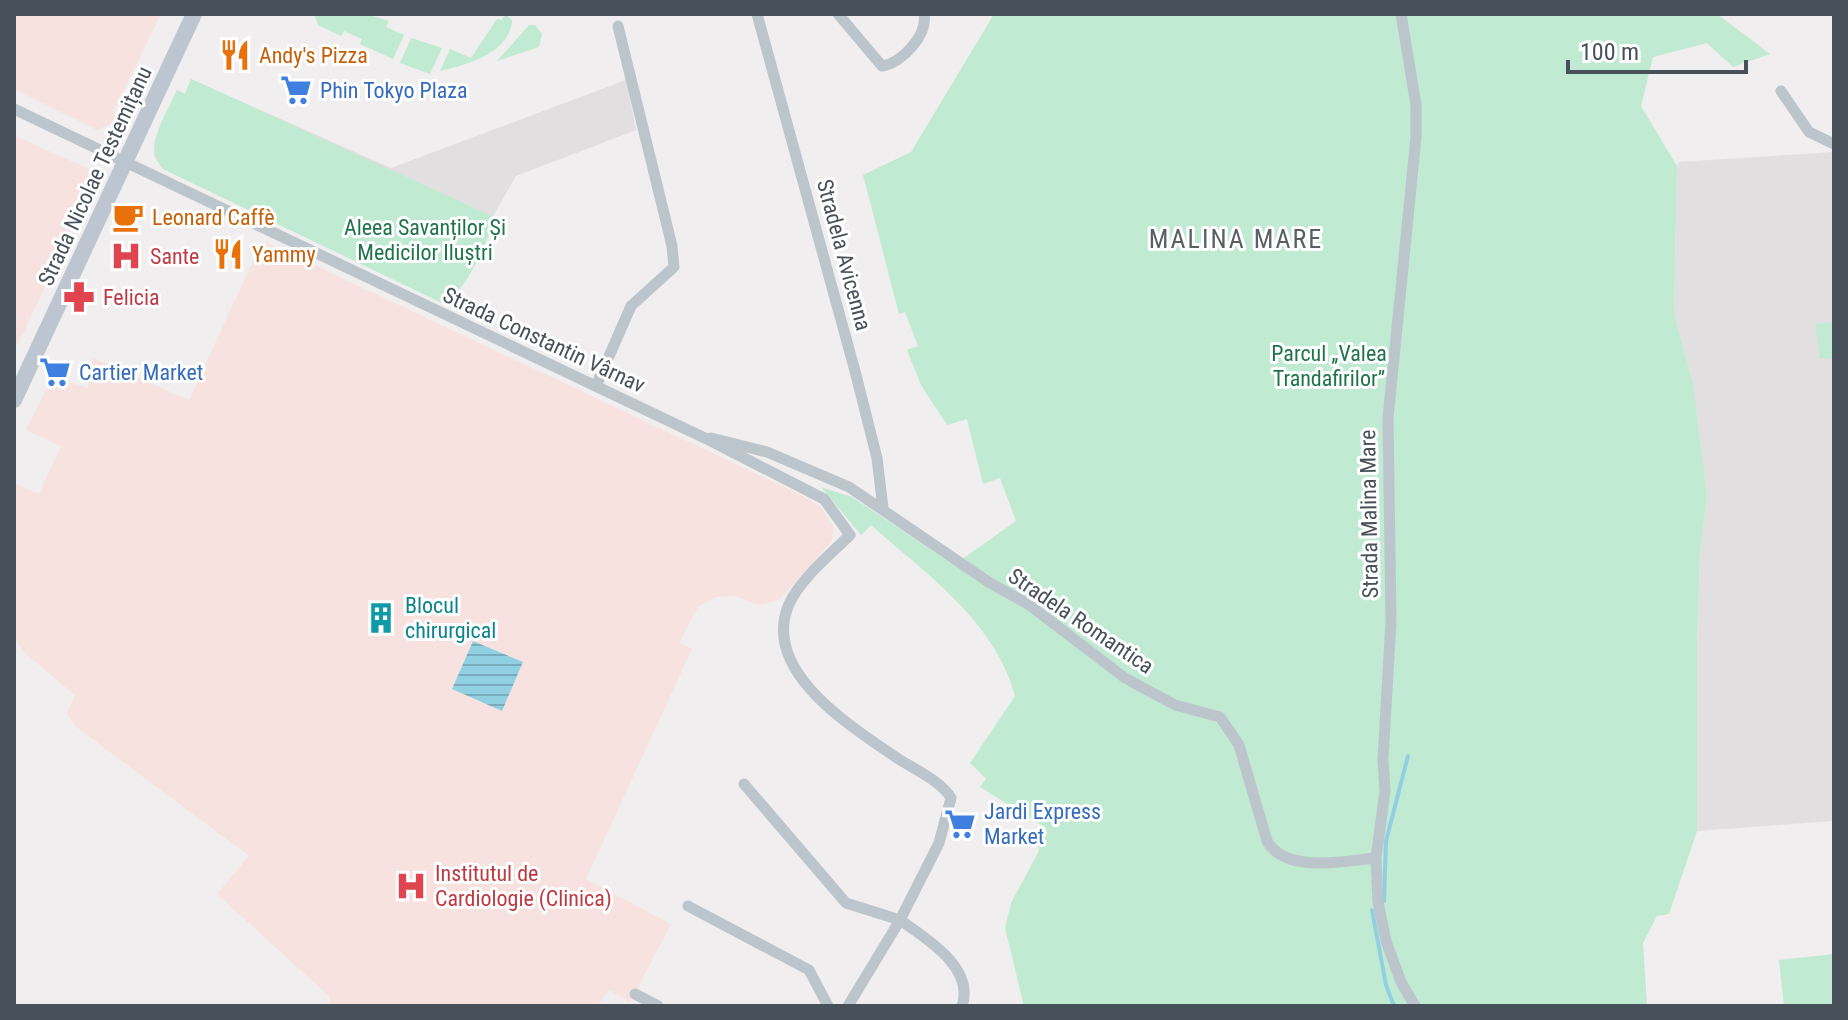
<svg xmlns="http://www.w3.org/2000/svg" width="1848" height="1020" font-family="'Roboto Condensed',sans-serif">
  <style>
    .education { fill: #e1dfdf }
    .medical { fill: #f8e2e0 }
    .green { fill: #c0ead1 }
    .water { fill: url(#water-rules) }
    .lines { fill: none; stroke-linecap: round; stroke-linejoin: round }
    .stream { stroke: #91d0e3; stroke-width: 4 }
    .street { stroke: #bdc5cc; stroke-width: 11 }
    .secondary { stroke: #bdc6d0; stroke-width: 16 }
    .labels { text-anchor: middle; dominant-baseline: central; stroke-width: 6; stroke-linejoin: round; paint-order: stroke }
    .food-label { font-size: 22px; fill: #c56008; stroke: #fff; text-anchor: start }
    .shop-label { font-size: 22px; fill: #366cbe; stroke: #fff; text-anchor: start }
    .street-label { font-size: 22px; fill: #485159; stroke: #fff }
    .park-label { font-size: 22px; fill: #1f744b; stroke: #fff }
    .health-label { font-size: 22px; fill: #be3a42; stroke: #fff; text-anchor: start }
    .culture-label { font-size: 22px; fill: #0d838f; stroke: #fff; text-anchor: start }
    .quarter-label { font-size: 26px; letter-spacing: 2px; fill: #5b5e62; stroke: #fff }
  </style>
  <defs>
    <pattern id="water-rules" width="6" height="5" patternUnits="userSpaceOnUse" patternTransform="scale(2)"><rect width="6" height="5" fill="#91d0e3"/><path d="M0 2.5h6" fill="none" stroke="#78abbb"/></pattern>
  </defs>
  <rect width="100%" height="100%" fill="#f0eeee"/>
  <path class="education" d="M191,79l200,89 235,-88 10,50 -120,46 -23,40 1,7 -19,41 -27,40 -285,-135 -9,-13v-14l23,-52 8,4z
    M1834,152v669l-137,10v-184l3,-94 7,-57 -14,-112 -19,-71 3,-147 2,-4z"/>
  <path class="medical" d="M14,14h147l-48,98 5,8 -21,10 -83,-41z
    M14,135l83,38 -79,172 -4,-2z
    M266,242l535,253 20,12 13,21 -2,13 -53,59 -19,5 -26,-9 -19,1 -17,10 -19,36 13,6 -106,230 85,45 -41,78 -21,-12 -12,16h-269l2,-9 -113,-103 32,-38 -174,-130 -8,-13 8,-18 -48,-40 -13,-18v-154l25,11 22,-48 -35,-16 27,-53 35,11 5,-30 96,42 70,-152z"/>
  <path class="green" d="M314,14h52l23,7 -3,6 18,8 -11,24 -33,-15 2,-5 -18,-8 -3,5 -23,-11z
    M505,14l7,6c-1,33 -46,45 -72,51l10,-22 21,9 26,-39 5,1z
    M994,14h723l53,40 -37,13 -26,-24 -54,14 -12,49 36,60 -3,147 19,71 14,112 -7,57 -3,94v184l-28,83 -12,2 -14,27 4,63h-623l-19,-78 6,-25 28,-52 -1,-6 8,-17 -66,-41 6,-8 -16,-16 45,-67c-19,-74 -90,-123 -144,-171l-10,10 -40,-48 31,10 102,68 62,-44 -16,-43 -17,6 -16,-65 -20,6 -26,-40 -14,-35 11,-4 -13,-34 -6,2 -36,-139 48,-23z
    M529,25h6l7,9 -3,13 -42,14z
    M411,38l31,10 -12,26 -30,-11z
    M191,79l301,137c4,16 -33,85 -48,88l-281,-135c-20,-23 3,-54 14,-79l8,4z
    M1834,322v36l-14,1 -4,-35z
    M1834,954v52h-50l-5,-46z"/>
  <path class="water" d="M473,641l50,21 -21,49 -50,-22z"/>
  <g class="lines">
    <path class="stream" d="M1384,901l2,-60 22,-85
      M1372,910l14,75 8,21"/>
    <path class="street" d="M757,14l98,357 22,87 6,50
      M838,14l44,52c20,-3 46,-31 42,-52
      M1401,14l15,91v32l-28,281 3,203 -8,138 2,32 -9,67 2,44 8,39 15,41 14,24
      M1781,91l28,41 25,12
      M14,109l697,332 113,58 26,36c-20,20 -49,43 -61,69 -29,67 63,123 108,154 17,11 44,23 54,40l-12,45 -39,77c27,19 75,48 62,86
      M596,386l35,-80 43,-39 -2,-21 -54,-220
      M711,438l56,14 82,35 141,96 38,21 97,74 50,27 45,12 19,28 28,96c18,33 78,20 109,17
      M744,784l102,119 54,17 -52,86
      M688,906l121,64 19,36
      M635,994l23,12"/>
    <path class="secondary" d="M14,400l180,-386"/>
  </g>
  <defs>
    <symbol id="restaurant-bare" viewBox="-9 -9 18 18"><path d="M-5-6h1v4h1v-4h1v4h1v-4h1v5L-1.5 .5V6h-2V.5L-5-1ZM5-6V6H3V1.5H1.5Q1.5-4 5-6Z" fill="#e8710a" stroke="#fff" stroke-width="2.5" paint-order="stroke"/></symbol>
    <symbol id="supermarket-bare" viewBox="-9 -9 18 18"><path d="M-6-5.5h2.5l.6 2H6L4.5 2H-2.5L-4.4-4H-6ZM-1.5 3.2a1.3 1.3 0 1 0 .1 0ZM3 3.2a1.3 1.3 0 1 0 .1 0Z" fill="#3f7fe0" stroke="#fff" stroke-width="2.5" paint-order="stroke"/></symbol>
    <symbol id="cafe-bare" viewBox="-9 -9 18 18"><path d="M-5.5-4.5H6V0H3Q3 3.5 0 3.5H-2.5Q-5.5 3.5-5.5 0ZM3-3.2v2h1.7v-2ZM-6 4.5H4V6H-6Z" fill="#e8710a" stroke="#fff" stroke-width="2.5" paint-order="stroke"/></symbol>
    <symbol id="hospital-bare" viewBox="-9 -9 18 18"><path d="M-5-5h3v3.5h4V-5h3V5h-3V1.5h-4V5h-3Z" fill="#e0444e" stroke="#fff" stroke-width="2.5" paint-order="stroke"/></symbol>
    <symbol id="pharmacy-bare" viewBox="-9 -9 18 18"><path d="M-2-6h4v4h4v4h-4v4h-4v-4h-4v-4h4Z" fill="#e0444e" stroke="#fff" stroke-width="2.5" paint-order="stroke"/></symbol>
    <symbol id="building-bare" viewBox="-9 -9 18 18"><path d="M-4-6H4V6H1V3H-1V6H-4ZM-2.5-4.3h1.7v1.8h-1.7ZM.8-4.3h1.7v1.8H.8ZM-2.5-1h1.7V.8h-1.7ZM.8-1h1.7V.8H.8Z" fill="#0f9aa8" stroke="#fff" stroke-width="2.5" paint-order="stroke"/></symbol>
  </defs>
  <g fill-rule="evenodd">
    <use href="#restaurant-bare" x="213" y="33" width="44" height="44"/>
    <use href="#supermarket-bare" x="274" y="68" width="44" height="44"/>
    <use href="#cafe-bare" x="106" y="195" width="44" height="44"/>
    <use href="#restaurant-bare" x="206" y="232" width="44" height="44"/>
    <use href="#hospital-bare" x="104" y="234" width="44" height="44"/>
    <use href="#pharmacy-bare" x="57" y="275" width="44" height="44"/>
    <use href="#supermarket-bare" x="33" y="350" width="44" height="44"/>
    <use href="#building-bare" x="359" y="596" width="44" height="44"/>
    <use href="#supermarket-bare" x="938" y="802" width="44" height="44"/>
    <use href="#hospital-bare" x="389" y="864" width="44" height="44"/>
  </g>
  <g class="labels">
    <g class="food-label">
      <text x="259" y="55">Andy's Pizza</text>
      <text x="152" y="217">Leonard Caffè</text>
      <text x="252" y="254">Yammy</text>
    </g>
    <g class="shop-label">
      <text x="320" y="90">Phin Tokyo Plaza</text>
      <text x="79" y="372">Cartier Market</text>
      <text x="984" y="811">Jardi Express<tspan x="984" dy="25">Market</tspan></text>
    </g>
    <g class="street-label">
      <text transform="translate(95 176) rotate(-65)">Strada Nicolae Testemițanu</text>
      <text transform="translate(844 255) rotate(75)">Stradela Avicenna</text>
      <text transform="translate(544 340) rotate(25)">Strada Constantin Vârnav</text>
      <text transform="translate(1369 514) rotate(-91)">Strada Malina Mare</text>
      <text transform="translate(1081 621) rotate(34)">Stradela Romantica</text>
    </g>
    <g class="park-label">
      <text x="425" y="227">Aleea Savanților Și<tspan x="425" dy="25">Medicilor Iluștri</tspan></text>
      <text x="1329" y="353">Parcul „Valea<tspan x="1329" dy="25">Trandafirilor”</tspan></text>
    </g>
    <g class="health-label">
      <text x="150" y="256">Sante</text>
      <text x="103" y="297">Felicia</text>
      <text x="435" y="873">Institutul de<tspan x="435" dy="25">Cardiologie (Clinica)</tspan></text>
    </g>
    <g class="culture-label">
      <text x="405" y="605">Blocul<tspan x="405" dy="25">chirurgical</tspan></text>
    </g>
    <g class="quarter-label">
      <text x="1236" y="239">MALINA MARE</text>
    </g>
  </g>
  <rect width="1848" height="1020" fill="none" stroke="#485159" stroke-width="32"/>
  <path d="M1568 60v12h178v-12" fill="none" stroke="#485159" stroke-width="4"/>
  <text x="1580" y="60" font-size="24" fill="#485159" stroke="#ffffff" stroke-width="6" paint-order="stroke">100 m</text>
</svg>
